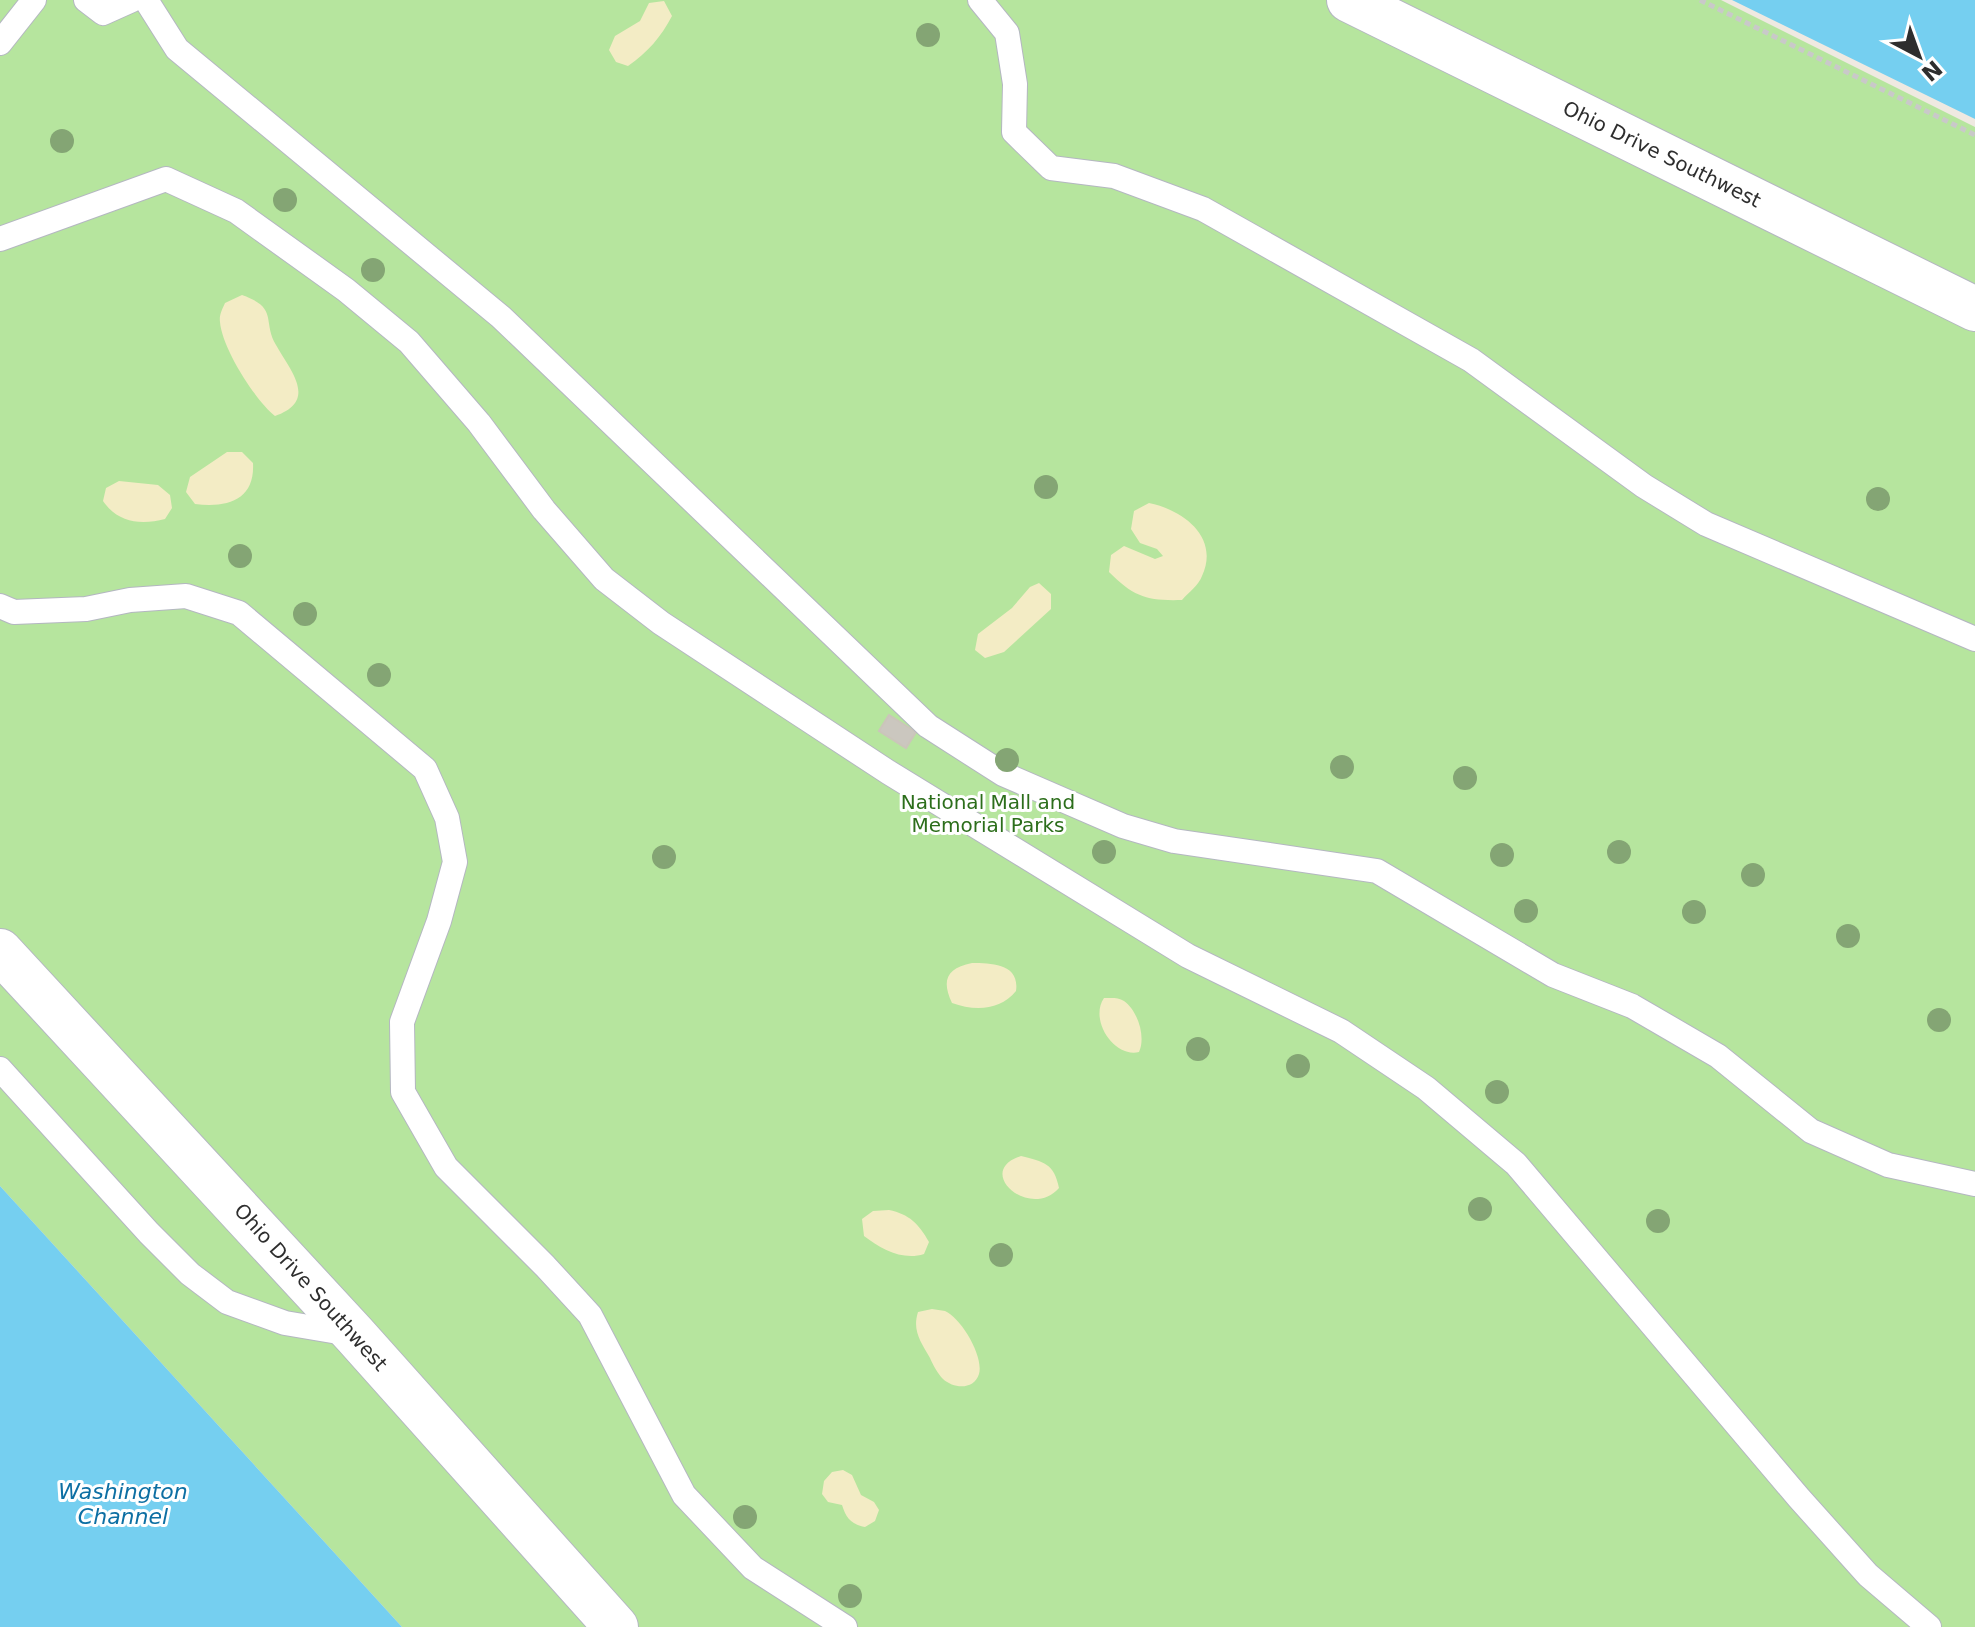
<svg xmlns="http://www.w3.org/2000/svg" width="1975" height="1627" font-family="'DejaVu Sans',sans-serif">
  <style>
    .green { fill: #b6e59e }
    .sand { fill: #f3ecc5 }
    .water { fill: #75cff0 }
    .building { fill: #cbc7bf; stroke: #cbc5ba; stroke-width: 2 }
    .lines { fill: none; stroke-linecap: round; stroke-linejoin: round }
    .service-casing { stroke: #b4b7c1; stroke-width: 26 }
    .tertiary-casing { stroke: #b4b7c1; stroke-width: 46 }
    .path { stroke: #c9c9c9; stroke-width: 5; stroke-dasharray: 6 4; stroke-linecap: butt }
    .service { stroke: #fff; stroke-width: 24 }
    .tertiary { stroke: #fff; stroke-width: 44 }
    .tree { fill: #84a574 }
    .labels { text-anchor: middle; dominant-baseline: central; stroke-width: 6; stroke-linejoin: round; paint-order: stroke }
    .street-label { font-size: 20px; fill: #2e2e2e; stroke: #fff }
    .park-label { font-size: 20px; fill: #2c6e1b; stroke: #fff }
    .water-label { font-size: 22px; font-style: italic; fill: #0d6fa3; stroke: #fff }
  </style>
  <rect width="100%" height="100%" fill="#efe9e1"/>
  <path class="green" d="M0,0h1721l254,127v1500h-1573l-402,-441z"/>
  <path class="sand" d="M664,1l8,15c-11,21 -24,36 -44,50l-12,-4 -7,-12 6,-14 25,-15 9,-18z
    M242,295c37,13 20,26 34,50 14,25 43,56 -1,71 -20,-16 -53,-68 -55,-94 -1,-7 2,-12 5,-19z
    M227,452h15l11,11c2,37 -25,45 -58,41l-9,-12 4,-15z
    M119,481l39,4 12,10 2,13 -7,11c-24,6 -47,4 -62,-18l3,-13z
    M1149,503c34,7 71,34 53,73 -3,9 -14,17 -20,24 -35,1 -48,-3 -73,-28l2,-17 13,-9 31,13 8,-3 -6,-7 -17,-6 -9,-14 3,-18z
    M1039,583l12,11v15l-47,43 -19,6 -10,-8 3,-16 34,-26 18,-21z
    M972,963c20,0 48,1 44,28 -16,20 -42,20 -64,12 -11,-23 -5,-35 20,-40z
    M1104,998c7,0 14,-1 20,3 14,10 22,36 15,51 -25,6 -50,-32 -35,-54z
    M1021,1156c23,6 33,7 38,32 -29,33 -86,-17 -38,-32z
    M889,1210c20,4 30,14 40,32l-5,12c-21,7 -43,-5 -60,-18l-2,-17 11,-8z
    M932,1309c4,1 9,1 13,2 16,7 39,45 34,63 -5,16 -25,15 -36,5 -5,-5 -10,-14 -13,-21 -9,-16 -18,-27 -12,-46z
    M843,1470l9,5 9,20 13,7 5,8 -4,11 -10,6c-14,-3 -19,-9 -23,-22l-14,-3 -6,-8 2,-13 8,-9z"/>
  <path class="water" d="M1732,0h243v119z
    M0,1186l402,441h-402z"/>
  <path class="building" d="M889,715l27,17 -10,16 -27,-17z"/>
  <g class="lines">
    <defs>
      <path id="service" d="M86,0l17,13 29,-13
        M146,0l31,49 324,268 427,409 75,48 120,52 51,15 203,30 176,104 79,31 86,50 93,75 77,34 87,19
        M980,0l27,33 8,51 -1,48 37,36 63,8 89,33 268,151 173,126 62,38 269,115
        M0,43l34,-43
        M0,239l166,-60 70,32 110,79 63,52 70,81 65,87 60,69 57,44 227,149 300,184 153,75 85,57 90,76 283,334 69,77 61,52
        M0,606l14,6 72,-3 44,-9 56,-4 53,17 186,156 22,49 8,44 -16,59 -37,101 1,70 43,75 99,99 45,49 94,180 69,73 92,59
        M0,1069l149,164 41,41 37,28 58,21 65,11"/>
      <path id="tertiary" d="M1349,0l626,309
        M0,951l354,383 262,293"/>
    </defs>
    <use href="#service" class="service-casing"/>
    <use href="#tertiary" class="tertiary-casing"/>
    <path class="path" d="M1700,0l275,135"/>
    <use href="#service" class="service"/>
    <use href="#tertiary" class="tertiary"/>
  </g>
  <g class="tree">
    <circle cx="928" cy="35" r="12"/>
    <circle cx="62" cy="141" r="12"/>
    <circle cx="285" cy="200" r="12"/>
    <circle cx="373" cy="270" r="12"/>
    <circle cx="1046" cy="487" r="12"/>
    <circle cx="1878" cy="499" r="12"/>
    <circle cx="240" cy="556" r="12"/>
    <circle cx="305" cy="614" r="12"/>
    <circle cx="379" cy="675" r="12"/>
    <circle cx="1007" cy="760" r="12"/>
    <circle cx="1342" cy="767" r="12"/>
    <circle cx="1465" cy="778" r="12"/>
    <circle cx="1104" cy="852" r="12"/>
    <circle cx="1619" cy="852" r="12"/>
    <circle cx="1502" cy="855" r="12"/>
    <circle cx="664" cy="857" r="12"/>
    <circle cx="1753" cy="875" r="12"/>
    <circle cx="1526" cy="911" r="12"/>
    <circle cx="1694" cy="912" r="12"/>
    <circle cx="1848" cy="936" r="12"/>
    <circle cx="1939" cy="1020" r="12"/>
    <circle cx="1198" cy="1049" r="12"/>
    <circle cx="1298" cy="1066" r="12"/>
    <circle cx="1497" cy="1092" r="12"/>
    <circle cx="1480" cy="1209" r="12"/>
    <circle cx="1658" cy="1221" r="12"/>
    <circle cx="1001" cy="1255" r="12"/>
    <circle cx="745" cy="1517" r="12"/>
    <circle cx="850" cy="1596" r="12"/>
  </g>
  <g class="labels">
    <g class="street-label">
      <text transform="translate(1662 154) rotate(26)">Ohio Drive Southwest</text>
      <text transform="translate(311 1287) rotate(48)">Ohio Drive Southwest</text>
    </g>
    <g class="park-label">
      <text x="988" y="802">National Mall and<tspan x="988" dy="23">Memorial Parks</tspan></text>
    </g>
    <g class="water-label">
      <text x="123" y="1491">Washington<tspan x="123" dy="25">Channel</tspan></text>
    </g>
  </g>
  <g transform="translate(1919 56) rotate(139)" stroke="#ffffff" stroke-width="6" paint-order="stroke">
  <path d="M0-6L14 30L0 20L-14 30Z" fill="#2e2e2e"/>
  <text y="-12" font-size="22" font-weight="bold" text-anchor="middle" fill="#2e2e2e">N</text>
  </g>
</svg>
